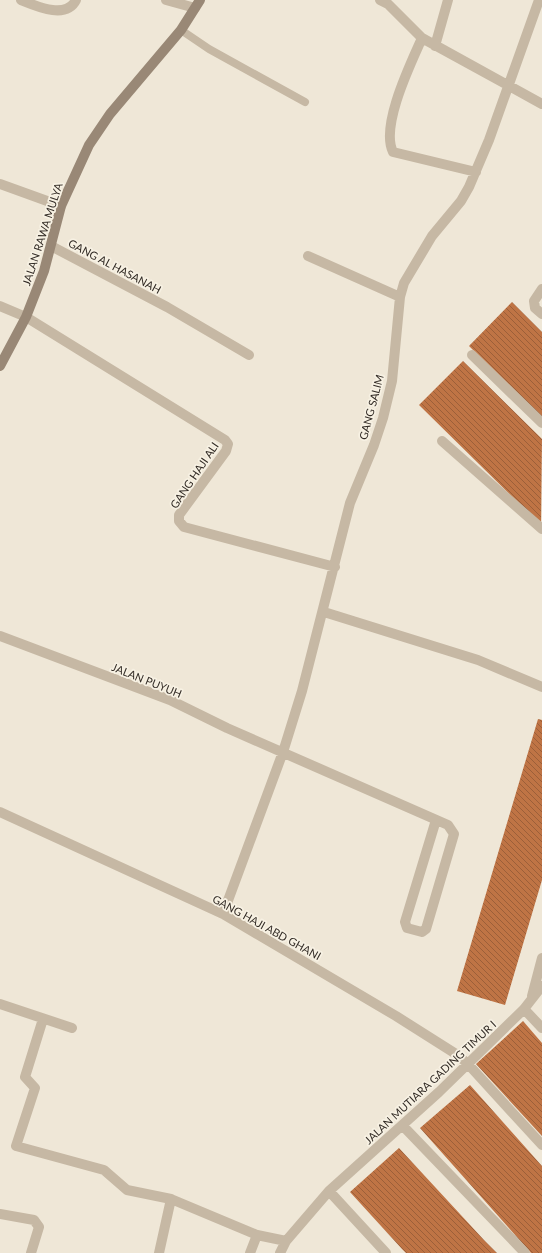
<svg xmlns="http://www.w3.org/2000/svg" width="542" height="1253" font-family="Lato,sans-serif">
  <style>
    .building { fill: url(#building-back-hatch) }
    .lines { fill: none; stroke-linecap: round; stroke-linejoin: round }
    .lane { stroke: #c6b8a4; stroke-width: 8 }
    .street { stroke: #c6b8a4; stroke-width: 10 }
    .secondary { stroke: #998876; stroke-width: 10 }
    .labels { text-anchor: middle; dominant-baseline: central; stroke-width: 3.5; stroke-linejoin: round; paint-order: stroke }
    .street-label { font-size: 11px; fill: #322b25; stroke: #f7f1e3 }
  </style>
  <defs>
    <pattern id="building-back-hatch" width="6" height="6" patternUnits="userSpaceOnUse"><rect width="6" height="6" fill="#bf7445"/><path d="M-1 5l2 2M0 0l6 6M5-1l2 2" fill="none" stroke="#9c5f39"/></pattern>
  </defs>
  <rect width="100%" height="100%" fill="#efe7d7"/>
  <path class="building" d="M512,302l30,30v86l-73,-72z
    M463,361l79,78 -1,86 -122,-120z
    M538,719l4,1v160l-37,125 -48,-14z
    M523,1021l19,22v93l-66,-72z
    M470,1085l72,81v87h-11l-111,-125z
    M399,1148l85,92 13,13h-91l-4,-4 -52,-57z"/>
  <g class="lines">
    <path class="lane" d="M181,30l28,19 96,53"/>
    <path class="street" d="M21,0c15,6 45,20 55,0
      M166,0l29,8
      M380,0l8,4 34,34 120,66
      M422,38c-11,25 -42,88 -29,114l83,20
      M435,46l13,-46
      M0,184l61,22
      M51,246l116,61 82,48
      M308,256l92,41
      M542,289l-8,12 1,7 7,6
      M0,306l26,11 199,123 3,4 -2,7 -47,64v6l5,6 151,40
      M472,355l70,68
      M442,441l100,88
      M324,612l154,48 64,27
      M0,636l170,64 57,28 221,97 6,9 -28,95 -4,3 -15,-4 -2,-6 31,-102
      M0,812l223,102 173,102 60,38 11,9 75,82
      M223,914l60,-162 19,-61 48,-188 24,-58 9,-27 9,-37 8,-84 4,-14 28,-47 29,-35 8,-14 20,-47 50,-140
      M532,996l10,-38
      M0,1004l72,24
      M524,1009l18,19
      M43,1019l-18,58 10,11 -19,58 88,24 23,20 44,9 86,36 -7,18
      M403,1126l122,127
      M329,1191l57,62
      M0,1214l34,6 5,7 -8,26
      M257,1235l29,6
      M159,1253l12,-54
      M280,1253l6,-12 43,-50 110,-99 85,-83 18,-23"/>
    <path class="secondary" d="M0,366l26,-49 18,-46 17,-65 28,-61 21,-31 71,-84 19,-30"/>
  </g>
  <g class="labels">
    <g class="street-label">
      <text transform="translate(42 234) rotate(-72)">JALAN RAWA MULYA</text>
      <text transform="translate(115 266) rotate(28)">GANG AL HASANAH</text>
      <text transform="translate(371 407) rotate(-75)">GANG SALIM</text>
      <text transform="translate(194 475) rotate(-56)">GANG HAJI ALI</text>
      <text transform="translate(147 680) rotate(22)">JALAN PUYUH</text>
      <text transform="translate(267 927) rotate(29)">GANG HAJI ABD GHANI</text>
      <text transform="translate(430 1082) rotate(-43)">JALAN MUTIARA GADING TIMUR I</text>
    </g>
  </g>
</svg>
